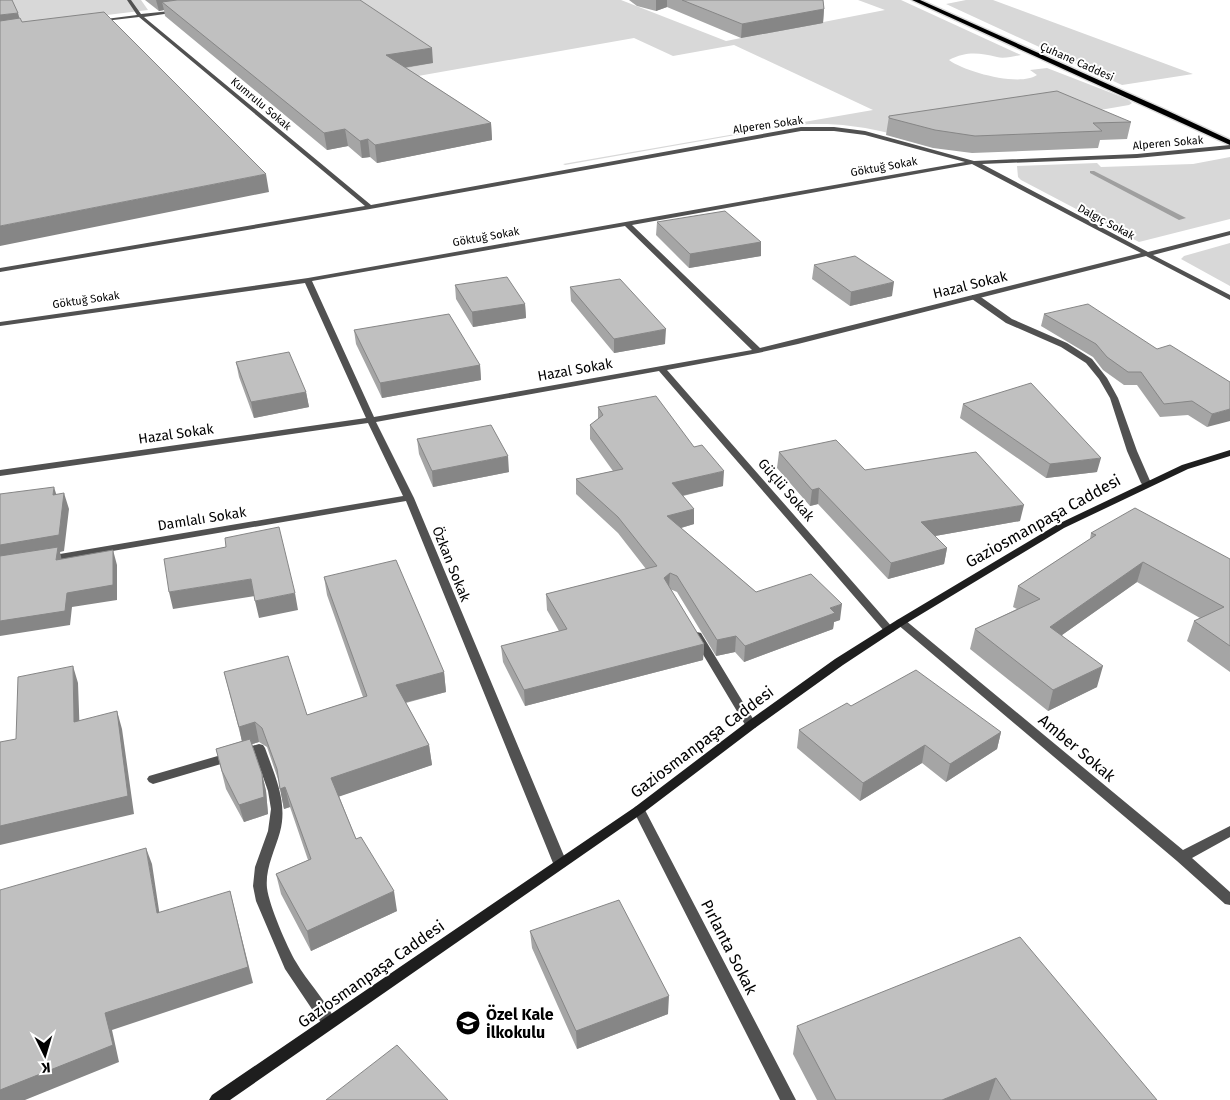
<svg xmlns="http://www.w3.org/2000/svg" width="1230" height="1100" font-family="'Fira Sans',sans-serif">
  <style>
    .green { fill: #d8d8d8 }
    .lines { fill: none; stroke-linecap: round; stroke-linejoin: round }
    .stream { fill: #9f9f9f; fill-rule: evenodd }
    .primary-casing { stroke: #dbdbdb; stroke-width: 3 }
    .lane { fill: #515151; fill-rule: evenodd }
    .street { fill: #515151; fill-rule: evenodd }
    .secondary { fill: #1e1e1e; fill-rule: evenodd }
    .primary { fill: #000; fill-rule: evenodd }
    .wall { fill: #a5a5a5 }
    .shaded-wall { fill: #868686 }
    .building { fill: #c0c0c0; stroke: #868686 }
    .labels { text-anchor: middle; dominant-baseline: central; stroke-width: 4; stroke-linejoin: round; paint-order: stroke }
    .far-street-label { font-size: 11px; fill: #000; stroke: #fff }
    .street-label { font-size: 14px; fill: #000; stroke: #fff }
    .near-street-label { font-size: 16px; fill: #000; stroke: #fff }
    .near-poi-label { font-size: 16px; font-weight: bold; fill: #000; stroke: #fff; text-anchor: start }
  </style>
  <rect width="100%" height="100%" fill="#fff"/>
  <path class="green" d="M0,0h141l7,10 -148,18z
    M340,0h281l105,41 159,-31 -27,-10h43l120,55c-7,1 -17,4 -24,2 -18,-4 -30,-6 -48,3 16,12 71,27 88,15l-7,-5 17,-2 80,31 5,4 -3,2 -58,10 -157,15 28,19c-56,-18 -96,-30 -156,-23l-221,39 -2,-1 310,-54 -139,-65 -61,11 -39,-18 -233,41 -12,-8 44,-8z
    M966,0h27l200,74 -71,11 -176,-81z
    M1230,157v62l-91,23 -118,-62 -3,-3 -1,-11 80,-3 4,4 92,-3z
    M1230,243v43l-49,-27 3,-3z"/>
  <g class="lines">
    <path class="stream" d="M1090,171h4l92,47 -7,2 -89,-47z"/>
    <defs>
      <path id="primary" d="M912,0h8l248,111 62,29v5z"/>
    </defs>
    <use href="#primary" class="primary-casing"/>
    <path class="lane" d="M972,295h6l34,24 55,24 25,16 15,19 11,20 19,53 14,32 -2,2h-6l-2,-2 -14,-32 -17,-53 -11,-19 -13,-16 -25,-16 -55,-24 -34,-24z
      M697,632l4,1 54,89 2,3 -2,3h-8l-55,-92z
      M259,744l4,1 2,3c10,28 23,55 15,84 -5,18 -15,37 -13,56 2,17 20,59 29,74 12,21 30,38 40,60l-2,5 -5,1 -5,-1 -39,-58 -29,-68 -3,-15 2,-19 13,-36 3,-22 -3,-18 -13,-37 -102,30 -4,-2 -2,-3 2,-3z"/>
    <path class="street" d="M127,0h4l10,14 39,-4 -2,2 -34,5 227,188 430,-78h33l31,4 109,30 163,-7 93,-9v4l-93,9 -155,6 166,88 82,-21v4l-77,20 77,40v5l-84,-44 -348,88 -40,9 -91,17 226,258 1,2 -1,2h-8l-226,-261 -283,51 38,76 153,365 -2,4 -5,1 -5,-1 -2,-4 -147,-362 -358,61 -5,-3 5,-3 355,-60 -35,-73 -368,53v-6l366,-52 -61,-135 -305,43v-4l308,-44 657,-116 -100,-27 -31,-4h-33l-431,78 -370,63v-4l365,-62 -226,-189 -43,5 2,-2 39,-5zM972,164l169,89 -381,95 -128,-123zM625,226l127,124 -378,67 -62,-136z
      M901,619l4,1 278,230 47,-24v11l-38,21 38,34v13l-5,-1 -48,-43 -280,-237 -1,-2 1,-2z
      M639,805l4,2 2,3 151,290h-16l-147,-290 2,-3z"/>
    <path class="secondary" d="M1230,450v6l-42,13 -124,59 -159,96 -62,41 -88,63 -112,85 -413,287h-21l3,-5 423,-288 112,-85 88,-63 62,-39 161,-96 124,-59z"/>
    <use href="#primary" class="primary"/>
  </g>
  <path class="wall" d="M145,0h215l73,63 -27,5 85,55 1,17 -115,23 -7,-6 -8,1 -14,-12 -21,4 -162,-134 -1,-6 -5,1z
    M629,0h194l1,9 -1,14 -82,15 -74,-31 -11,4 -19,-5z
    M889,116l242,6 -4,17 -27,1 -2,8 -126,5 -39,-5 -47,-13z
    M657,222l104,20v14l-72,12 -33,-33z
    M814,265l78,31 -42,10 -38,-27z
    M455,285l70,19 1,14 -53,9 -17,-28z
    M570,287l95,57 -51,9 -43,-52z
    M1044,314l113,35 73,33 -23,45 -19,-12 -28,2 -23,-32h-13l-21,-15 -10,-13 -52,-31z
    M354,330l126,35 1,15 -99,18 -26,-54z
    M236,362l70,30 3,15 -55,11 -15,-41z
    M963,404l134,68 -51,6 -86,-60z
    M598,407l125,79 -40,10 11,28 -13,4 75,64 84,28 -6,2 -1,7 -89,33 -9,-10 -19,4 -39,-64 -7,-3 34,55 -1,16 -178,46 -22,-44 -2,-16 58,-15 -12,-21 -1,-16 100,-25 -28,-36 -42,-39v-15l37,-8 -23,-32v-14l8,-6z
    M417,439l92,33 -76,15 -14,-33z
    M779,452l86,18 155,51 -85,15 12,12 -3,16 -56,15 -70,-75 -8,2 -33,-38z
    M1091,533l139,26v113l-43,-31 7,-20 6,-3 -63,-36 -75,53 35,52 -49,24 -78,-62 5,-20 42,-20 -4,-2 5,-21 72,-47z
    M324,577l120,95 2,20 -40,11 23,42 3,20 -93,31 17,43 41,72 -86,40 -30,-57 -5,-20 32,-14 -18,-53 -6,2 -5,-27 -12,-35 -8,-5 -7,2 10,30 4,17 2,23 -24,8 -18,-33 -10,-40 26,-8 -18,-69 83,43 56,-18 -36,-102z
    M851,706l150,26 -4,17 -51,33 -24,-19 -62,38 -63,-53 2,-18z
    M530,931l138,83 -91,35 -45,-101z
    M797,1026l360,74h-340l-24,-46z"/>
  <path class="shaded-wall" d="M156,0h93l-87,2 2,8 -5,1z
    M656,0h11v7l-11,4z
    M824,9l-1,14 -82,15 1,-14z
    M18,13l4,14 -22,3v-15z
    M432,48l1,15 -45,7 -2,-15z
    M491,123l1,17 -115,23 -2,-18z
    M345,129l3,17 -21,4 -3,-17z
    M368,139l2,18 -8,1 -2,-17z
    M266,174l3,18 -269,54v-20z
    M761,242v14l-72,12 1,-14z
    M894,282l-2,14 -42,10 1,-14z
    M525,304l1,14 -53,9 -1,-15z
    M666,329l-1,15 -51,9v-14z
    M480,365l1,15 -99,18 -2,-15z
    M306,392l3,15 -55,11 -3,-16z
    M1230,409v12l-23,6 5,-13z
    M508,456l1,16 -76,15 -1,-16z
    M1101,458l-4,14 -51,6 4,-14z
    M724,471l-1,15 -51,12v-15z
    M54,487l5,16 -6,-8z
    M819,488l-1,16 -8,2 2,-16z
    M64,493l5,16 -5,42 -4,1 2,9h-62v-16z
    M1024,505l-4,16 -102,18 3,-17z
    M694,509v15l-27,8v-16z
    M947,548l-3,16 -56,15 3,-16z
    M113,550l4,15v35l-45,7 -2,18 -70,11v-15l67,-28z
    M1143,562l-6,20 -92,65 5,-20z
    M670,573l-1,15 -5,-10z
    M251,579l4,17 -82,13 -4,-17z
    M295,593l3,17 -39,8 -4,-17z
    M842,604l-2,16 -6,2 -1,7 -89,33 1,-16 85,-38z
    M736,636l-1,16 -19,4 1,-16z
    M704,644l-1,16 -178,46 -1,-16z
    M73,666l5,17 2,56 -6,-17z
    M1103,666l-6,21 -49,24 5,-21z
    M444,672l2,20 -47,12 -3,-19z
    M117,711l5,18 12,85 -134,31v-19z
    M255,722l4,20 -16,5 -4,-20z
    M1001,732l-4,17 -51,33 4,-18z
    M429,745l3,20 -97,33 -4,-20z
    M925,745l-3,18 -62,38 3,-18z
    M262,774l4,17 2,23 -24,8 -5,-17z
    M285,787l5,20 -6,2 -4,-20z
    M146,848l6,16 10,66 -5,-17z
    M230,891l23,92 -141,47 7,32 -94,38h-25v-10l105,-77z
    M394,891l3,20 -86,40 -4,-20z
    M669,996l-1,18 -91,35 -1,-18z
    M996,1078l-7,22h-47z"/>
  <path class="building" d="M0,0h12l6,13 -18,2z
    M177,0h183l72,48 -46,7 105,68 -116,22 -7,-6 -8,2 -15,-12 -21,4 -162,-131z
    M682,0h141l1,9 -82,15z
    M104,12l162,162 -266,52v-205l20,-3 2,4z
    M1057,91l74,31 -38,1 9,8 -127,5 -40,-6 -46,-12v-2z
    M725,211l36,31 -71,12 -33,-32z
    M855,256l39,26 -43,10 -37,-27z
    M507,277l18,27 -53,8 -17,-27z
    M620,279l46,50 -52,10 -44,-52z
    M1088,304l69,45 13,-4 60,37v27l-18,5 -20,-13 -28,3 -23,-32h-13l-21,-15 -11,-13 -52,-30z
    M449,314l31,51 -100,18 -26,-53z
    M289,352l17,40 -55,10 -15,-40z
    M1031,383l70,75 -51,6 -87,-60z
    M656,396l38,51 8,-2 22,26 -52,12 22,26 -27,7 89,76 55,-18 31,30 -12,4 5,5 -90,33 -9,-10 -19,4 -40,-64 -7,-3 -6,5 40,66 -180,46 -23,-44 66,-17 -21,-35 111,-28 -39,-49 -42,-38 47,-10 -33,-44 13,-10 -5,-8z
    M491,425l17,31 -76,15 -15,-32z
    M836,440l29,30 111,-18 48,53 -103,17 26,26 -56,15 -72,-75 -7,2 -33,-38z
    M54,487l-1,8 11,-2 -5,42 -59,10v-51z
    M1135,508l95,51v87l-36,-25 30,-14 -81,-45 -93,65 53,39 -50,24 -78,-61 65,-30 -22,-13 78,-51 -5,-2z
    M279,527l16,66 -40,8 -4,-22 -82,13 -5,-33 62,-12 -1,-9z
    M58,547l-2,13 57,-10v35l-46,8 -2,18 -65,10v-65z
    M396,560l48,112 -48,13 33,60 -98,33 25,61 5,-2 33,54 -87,40 -31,-57 35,-15 -26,-72 -5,2 -3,-20 -15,-41 -7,-6 -16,5 -15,-55 64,-16 19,59 60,-19 -43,-119z
    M73,666l1,56 43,-11 11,85 -128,30v-84l16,-3 2,-62z
    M916,670l85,62 -51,32 -25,-19 -62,38 -64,-53 48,-27 4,3z
    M250,739l12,35 2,23 -25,8 -17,-34 -6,-22z
    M146,848l11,65 73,-22 18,76 -143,46 8,32 -113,45v-200z
    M619,900l50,96 -93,35 -46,-100z
    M1020,937l137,163h-146l-15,-22 -54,22h-106l-39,-74z
    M397,1045l51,55h-122z"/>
  <defs>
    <symbol id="school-disc" viewBox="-11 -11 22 22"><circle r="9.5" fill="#000" stroke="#fff"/><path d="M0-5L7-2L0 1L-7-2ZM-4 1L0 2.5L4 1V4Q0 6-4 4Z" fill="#fff"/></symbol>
  </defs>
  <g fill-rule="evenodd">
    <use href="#school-disc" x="454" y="1009" width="28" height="28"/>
  </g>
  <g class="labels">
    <g class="far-street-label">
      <text transform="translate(1077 62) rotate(24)">Çuhane Caddesi</text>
      <text transform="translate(261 104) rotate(40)">Kumrulu Sokak</text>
      <text transform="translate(768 125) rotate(-8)">Alperen Sokak</text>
      <text transform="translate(1168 143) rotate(-5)">Alperen Sokak</text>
      <text transform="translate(884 167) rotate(-10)">Göktuğ Sokak</text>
      <text transform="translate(1106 222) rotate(28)">Dalgıç Sokak</text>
      <text transform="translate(486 237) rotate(-10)">Göktuğ Sokak</text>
      <text transform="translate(86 300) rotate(-8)">Göktuğ Sokak</text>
    </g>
    <g class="street-label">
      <text transform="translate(970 285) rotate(-14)">Hazal Sokak</text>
      <text transform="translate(575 370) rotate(-10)">Hazal Sokak</text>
      <text transform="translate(176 434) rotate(-8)">Hazal Sokak</text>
      <text transform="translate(786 490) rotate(49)">Güçlü Sokak</text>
      <text transform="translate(202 519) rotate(-9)">Damlalı Sokak</text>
      <text transform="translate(451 564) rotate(68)">Özkan Sokak</text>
    </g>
    <g class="near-street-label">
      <text transform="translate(1043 521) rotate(-29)">Gaziosmanpaşa Caddesi</text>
      <text transform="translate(702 742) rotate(-37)">Gaziosmanpaşa Caddesi</text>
      <text transform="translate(1077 748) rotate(40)">Amber Sokak</text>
      <text transform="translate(729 947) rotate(63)">Pırlanta Sokak</text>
      <text transform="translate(371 974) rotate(-35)">Gaziosmanpaşa Caddesi</text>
    </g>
    <g class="near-poi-label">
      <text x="486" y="1014">Özel Kale<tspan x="486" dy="18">İlkokulu</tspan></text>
    </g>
  </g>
  <g transform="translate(45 1055) rotate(175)" stroke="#ffffff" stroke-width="4" paint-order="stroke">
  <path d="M0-4L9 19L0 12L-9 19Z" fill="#000000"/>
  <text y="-8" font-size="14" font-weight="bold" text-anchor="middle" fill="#000000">K</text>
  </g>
</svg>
